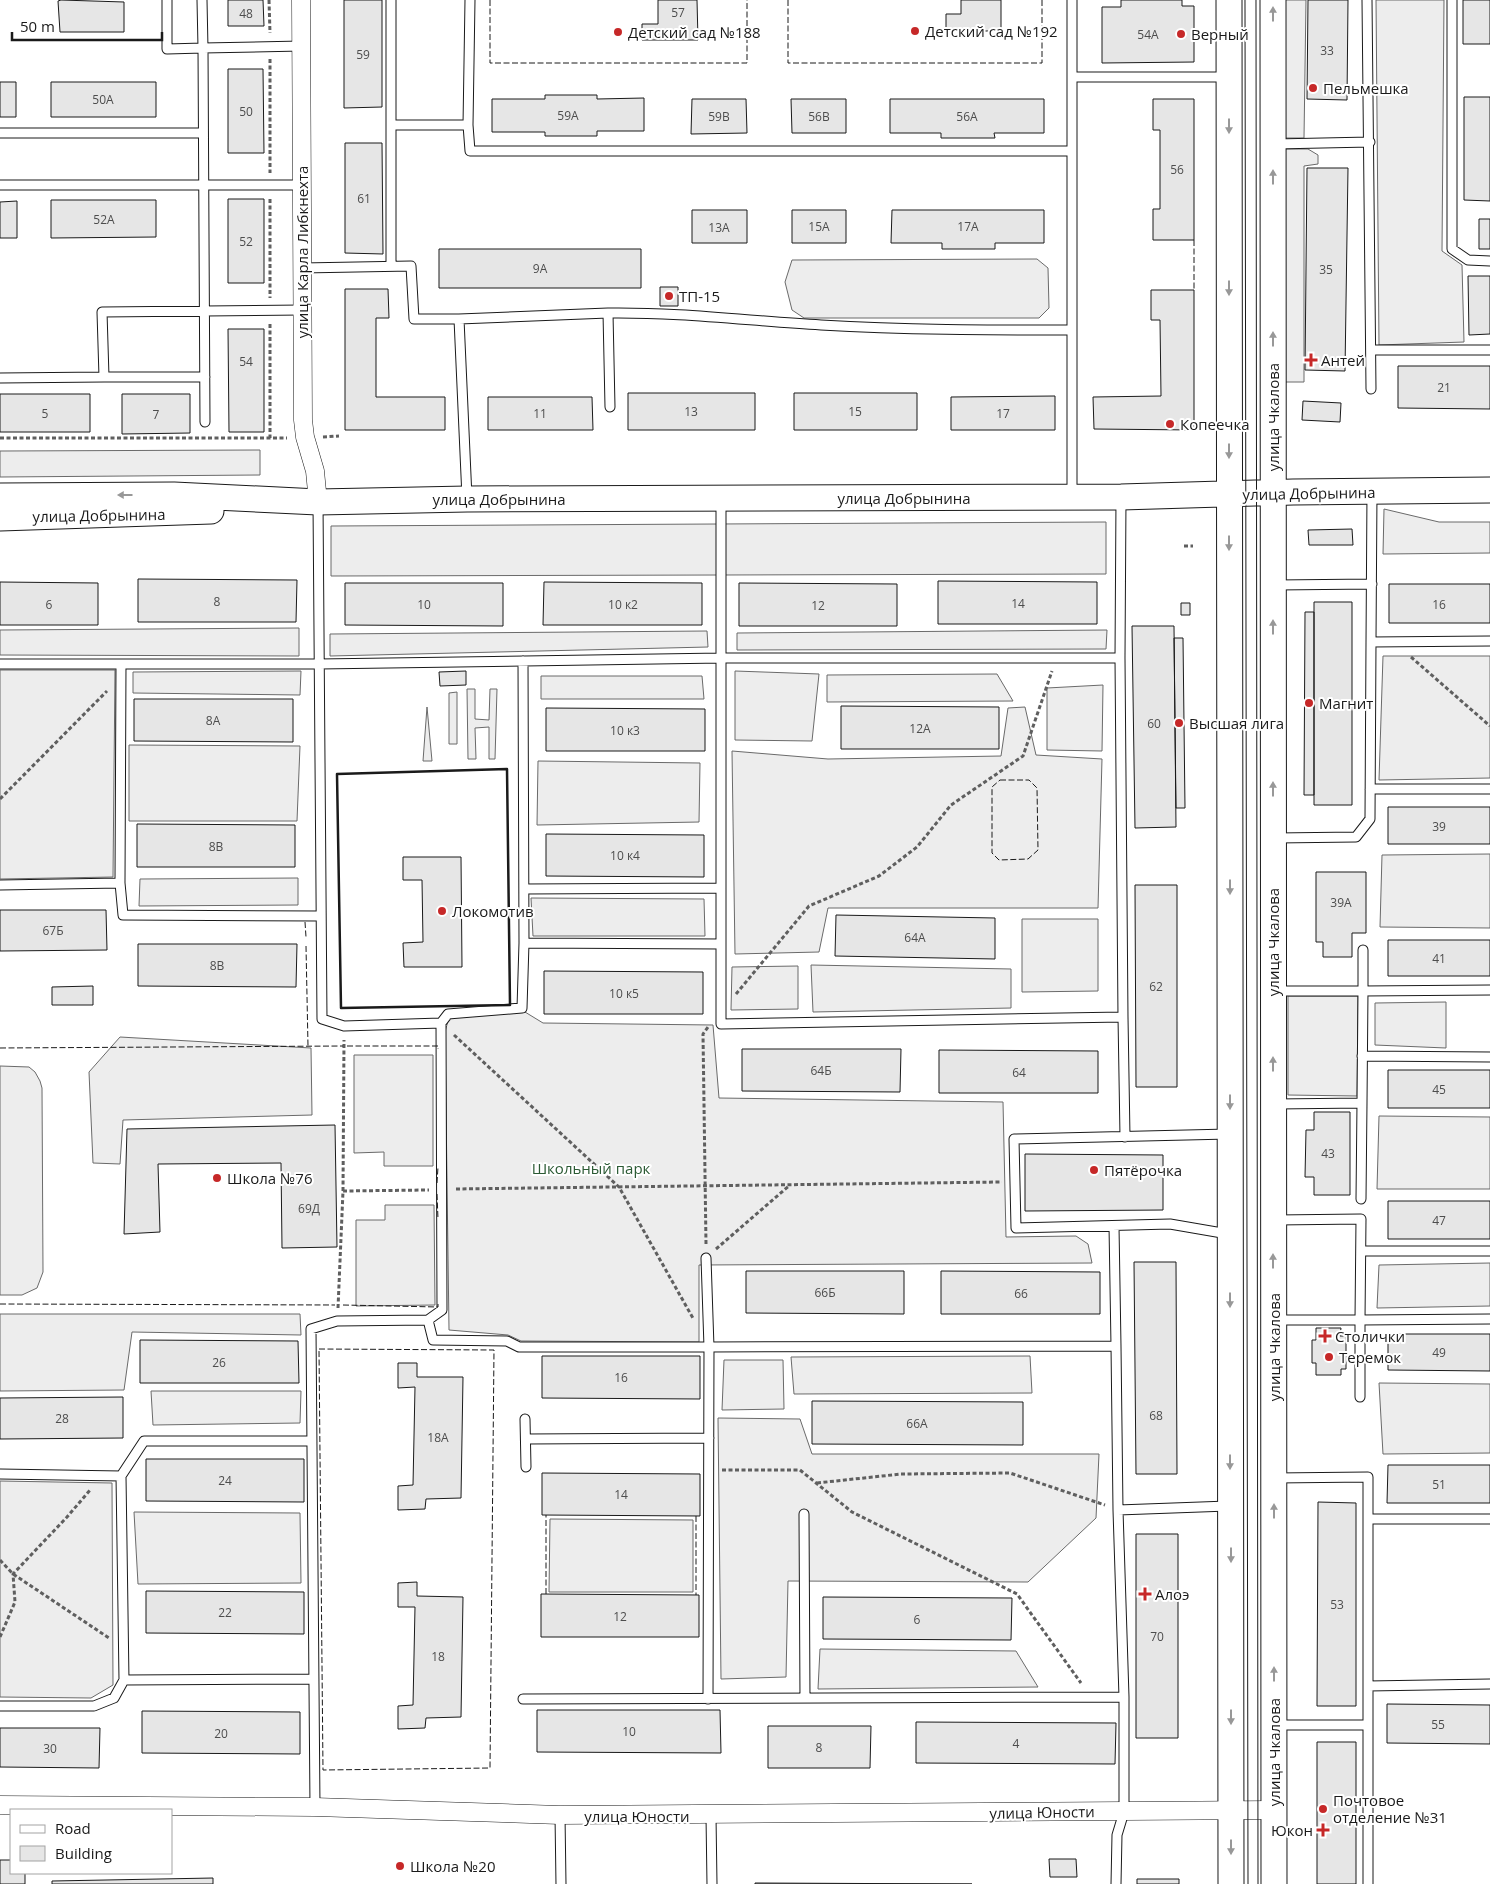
<svg xmlns="http://www.w3.org/2000/svg" width="1490" height="1884" font-family="'Open Sans',sans-serif">
  <style>
    .built { fill: #ededed; stroke: #6a6a6a }
    .building { fill: #e6e6e6; stroke: #1a1a1a }
    .lines { fill: none; stroke-linecap: round; stroke-linejoin: round }
    .lane-casing { stroke: #1a1a1a; stroke-width: 11 }
    .street-casing { stroke: #1a1a1a; stroke-width: 19 }
    .secondary-casing { stroke: #1a1a1a; stroke-width: 27 }
    .path { stroke: #5f5f5f; stroke-width: 3; stroke-dasharray: 4 2.5; stroke-linecap: butt }
    .lane { stroke: #fff; stroke-width: 9 }
    .street { stroke: #fff; stroke-width: 18 }
    .secondary { stroke: #fff; stroke-width: 25 }
    .tram { stroke: #1a1a1a; stroke-width: 1 }
    .fence { stroke: #1a1a1a; stroke-width: 1; stroke-dasharray: 6 2.5; stroke-linecap: butt }
    .wall { stroke: #1a1a1a; stroke-width: 2.5 }
    .oneway { fill: #989898 }
    .poi-dot { fill: #c62828; stroke: #fff; stroke-width: 2 }
    .labels { text-anchor: middle; dominant-baseline: central; stroke-width: 4; stroke-linejoin: round; paint-order: stroke }
    .number-label { font-size: 12px; fill: #4d4d4d }
    .poi-label { font-size: 15px; fill: #1a1a1a; stroke: #fff; text-anchor: start }
    .street-label { font-size: 15px; fill: #1a1a1a; stroke: #fff }
    .park-label { font-size: 15px; fill: #2b5a34; stroke: #fff }
  </style>
  <rect width="100%" height="100%" fill="#fff"/>
  <path class="built" d="M1280,0h26l-2,138h-25z
    M1376,0h68l-2,251 20,14 2,77 -85,3z
    M1281,149h27l10,6v9l-14,2v216h-23z
    M1037,259l11,9 1,40 -10,10h-235l-12,-8 -7,-28 7,-22z
    M260,450v25l-260,2v-26z
    M1384,509l55,13h51v31l-107,1z
    M1106,522v52l-775,2v-50z
    M299,628v28l-299,-1v-25z
    M1107,630l-1,19 -369,1v-17z
    M707,631l1,16 -378,9v-22z
    M1383,656h107v122l-111,2z
    M0,670h115l-2,207 -113,2z
    M301,671l-1,24 -167,-2v-21z
    M735,671l84,3 -7,67 -77,-1z
    M997,674l16,27 -186,1v-27z
    M541,676h161l2,23h-163z
    M1103,685l-1,66 -55,-1v-62z
    M467,689h8v30l14,1 1,-31h7l-2,70h-6v-32l-14,1 1,31h-8z
    M457,692v52h-8v-51z
    M427,707l5,54h-9z
    M1025,707l11,48 66,4 -4,149h-270l-9,44 -84,2 -3,-203 96,8 173,-3 7,-48z
    M129,745l171,1 -3,75h-168z
    M538,761l162,2 -1,59 -162,3z
    M1490,854v74l-110,-1 2,-72z
    M298,878v27l-159,1 1,-27z
    M531,898l173,1 1,37h-172z
    M1022,919h76v72l-76,1z
    M811,965l200,4v39l-198,4z
    M798,966v43l-67,1 1,-43z
    M1288,996h70l-1,100 -69,-1z
    M1446,1002v46l-71,-3v-42z
    M525,1012l18,11 170,2 6,73 284,4 3,135 70,-1 12,8 4,19 -393,2v77l-178,-1 -13,-6 -59,-5 -4,-298 4,-15z
    M120,1037l191,11 1,67 -189,5 -3,44 -27,-1 -4,-91z
    M354,1055h79v111h-49v-14l-30,1z
    M0,1066l29,1 6,5 5,9 2,7 1,184 -6,16 -15,7h-22z
    M1379,1116l111,1v72h-113z
    M385,1205h49l1,100 -79,1v-86h29z
    M1490,1263v43l-113,2 2,-43z
    M0,1314h300l1,21 -169,-3 -8,58 -124,1z
    M1030,1356l2,37 -238,1 -3,-37z
    M724,1360h59l1,49 -62,1z
    M1379,1383l111,1v69l-107,1z
    M151,1391h150l-1,32 -147,2z
    M718,1418l82,1 12,35h287l-3,64 -68,64 -240,-1 -2,96 -65,2z
    M0,1481l112,2 1,202 -22,13 -91,-1z
    M134,1512l166,1 1,70 -163,1z
    M550,1519l143,1v72h-144z
    M820,1649l196,2 22,36 -220,2z"/>
  <path class="building" d="M61,0l63,2v30h-64l-2,-31z
    M228,0h35l1,26h-36z
    M344,0h38v107l-38,1z
    M658,0h39l1,40h-56v-16h16z
    M961,0h40v31h-55v-17h15z
    M1121,0h61v6h12v56l-92,1v-56h19z
    M1308,0h40l-1,100 -40,-1z
    M1463,0h27v44h-27z
    M228,69h35l1,84h-36z
    M0,82h16v35h-16z
    M51,82h105v35h-105z
    M545,95h52v4l47,-1v33h-47v5h-52v-4h-53v-33h53z
    M1464,97h26v104l-26,-1z
    M692,99h54l1,34 -56,1z
    M791,99h55v34h-54z
    M890,99h154v34h-50l1,5h-54v-5h-51z
    M1153,99h41v141h-41v-31h7v-79h-7z
    M345,143h37l1,111 -38,-1z
    M1307,168h41l-3,203 -40,-1z
    M228,199h36v84h-36z
    M51,200h105v37l-105,1z
    M17,201v37h-17v-36z
    M692,210h55v33h-55z
    M792,210h54v33h-54z
    M892,210h152v33h-49v6h-53v-6h-51z
    M1479,219h11v30h-11z
    M439,249h202v39h-202z
    M1468,276h22v58l-21,1z
    M660,287h18v19h-18z
    M345,289h43l1,29h-13v79h69v33h-100z
    M1151,290h43v140l-100,-1 -1,-32 68,-1 -1,-76h-9z
    M228,329h36v103h-35z
    M1398,366h92v43l-92,-1z
    M628,393h127v37h-127z
    M794,393h123v37h-123z
    M0,394h90v38h-90z
    M122,394h68v39l-68,1z
    M1055,396v34h-104v-33z
    M488,397h104l1,33h-105z
    M1303,401l38,2 -1,19 -38,-2z
    M1352,529l1,16h-44l-1,-15z
    M138,579l159,1 -1,42h-158z
    M938,581l159,1v42h-159z
    M0,582l98,1v42h-98z
    M544,582l158,1v42h-159z
    M345,583h158v43l-158,-1z
    M739,583l158,1v42h-158z
    M1389,584h101v39h-101z
    M1314,602h38v203h-38z
    M1181,603h9v12h-9z
    M1305,612h9v183h-10z
    M1132,626h42l2,201 -41,1z
    M1174,638h9l2,170h-9z
    M466,671v14l-26,1 -1,-14z
    M134,699h159v43l-159,-1z
    M841,706l158,1v42h-158z
    M546,708l159,1v42h-159z
    M1388,807h102v37h-102z
    M137,824l158,1v42h-158z
    M546,834l158,1v42l-158,-1z
    M403,857h58l1,110h-58l-1,-24 20,-1 -1,-62h-19z
    M1316,872h50v61h-14v24h-29v-15h-7z
    M1135,885h42v202h-41z
    M0,910h106l1,40 -107,1z
    M836,915l159,3v41l-160,-3z
    M1388,940h102v36h-102z
    M138,944h159l-1,43 -158,-1z
    M544,971l159,1v42h-159z
    M93,986v19h-41v-18z
    M742,1049h159l-1,43 -158,-1z
    M939,1050l159,1v42h-159z
    M1388,1070h102v38h-102z
    M1314,1112h36v83h-36v-18h-9l1,-47h8z
    M335,1125l2,122 -55,1 -1,-85 -123,1 2,68 -36,2 3,-105z
    M1025,1154l138,1v55l-138,1z
    M1388,1201h102v38h-102z
    M1134,1262h42l1,212h-41z
    M746,1271h158v43l-158,-1z
    M941,1271l159,1v42h-159z
    M1316,1328h25l-1,8h6v33h-5v6h-25v-12h-4v-23h4z
    M1388,1334h102v37l-102,-1z
    M140,1340l158,1 1,42h-159z
    M542,1356h158v43l-158,-1z
    M398,1363h19v14h46l-2,121 -35,1 -1,10 -27,1v-24l15,-1 2,-98 -17,1z
    M123,1397v41l-123,1v-41z
    M812,1401l211,1v43l-211,-1z
    M146,1459h158v43l-158,-1z
    M1388,1465h102v38h-103z
    M542,1473l158,1v42l-158,-1z
    M1318,1502l38,1v203h-39z
    M1136,1534h42v204h-42z
    M417,1582v14l46,1 -2,120 -35,1 -1,10 -27,1v-23l15,-1 2,-98h-17v-24z
    M146,1591l158,1v42l-158,-1z
    M541,1594l158,1v42h-158z
    M823,1597l189,1 -1,42 -188,-1z
    M1387,1704l103,1v39l-103,-1z
    M537,1710h183l1,43 -184,-1z
    M142,1711l158,1v42l-158,-1z
    M916,1722l200,1 -1,41 -199,-1z
    M768,1726h103l-1,42h-102z
    M0,1728h100l-1,40 -99,-1z
    M1317,1742h39v142h-39z
    M1049,1859h27l1,18h-27z
    M0,1860h11v13h14v11h-25z
    M213,1878v6h-161v-3z
    M1137,1879h42v5h-42z
    M755,1883l217,1h-217z"/>
  <g class="lines">
    <defs>
      <path id="lane" d="M167,0v49l36,-1 2,374
        M202,0l1,48 99,-2
        M1072,0v495
        M1367,0l4,389
        M1452,0v249l16,11 22,1
        M1072,77h157
        M391,125h77l2,-125
        M468,125l2,26h602
        M0,133h203
        M1275,144l95,-2
        M0,185h302
        M391,266v-266
        M302,268l109,-2 3,53h45l8,179
        M459,319l149,-6
        M1371,350h119
        M104,377h101
        M0,378l104,-1 -2,-65 200,-2
        M610,407l-2,-94c71,-1 142,8 213,12 84,5 167,5 251,5
        M721,501v523l402,-7 -3,-359 1,-160
        M1276,585l96,-1
        M1371,642l1,-150
        M0,664h319l403,-6h398
        M121,664l-1,219 3,32 197,1
        M1370,789h120
        M1276,838l80,-1 14,-18 1,-177 119,-1
        M0,885l120,-2
        M524,889l197,-1
        M524,943l197,1
        M1363,950v41l127,-1
        M1276,991h87l-1,112
        M1123,1017l2,120
        M441,1023l7,-9 74,-6 2,-65 -1,-282
        M1362,1056l128,1
        M1276,1104l86,-1 -1,96
        M1228,1234l-58,-10 -154,4 -2,-89 215,-5
        M1361,1251h129
        M428,1320l5,20 74,1 12,6h190l-3,-89
        M1276,1320h84l1,-101 -85,1
        M1116,1346l2,164 110,-4
        M1360,1397v-77l130,-1
        M525,1419l1,48
        M526,1439l183,-1
        M0,1474l121,2
        M1275,1478l93,-1v407
        M804,1514l1,184
        M1368,1519h122
        M124,1680l-3,-204 23,-35h168
        M1368,1686l122,-2
        M523,1699l601,-2
        M708,1699l1,-352 407,-1 -2,-120
        M0,1706h94l20,-8 10,-18 190,-1
        M1274,1725h94
        M315,1807l-4,-478 26,-8 91,-1 14,-10 -1,-287 -97,3 -22,-7 -4,-517
        M560,1815l1,69
        M711,1816l1,68
        M1116,1884l1,-49 7,-23v-115l-6,-187"/>
      <path id="street" d="M301,0l2,420 2,17 10,34 3,31
        M0,1805l315,2 245,8 715,-5"/>
      <path id="secondary" d="M1229,0l2,1884
        M1273,0l1,1884
        M0,496l174,-1 144,7 149,-3 654,-2 172,-5 197,-2
        M0,518l211,-7"/>
    </defs>
    <use href="#lane" class="lane-casing"/>
    <use href="#street" class="street-casing"/>
    <use href="#secondary" class="secondary-casing"/>
    <path class="path" d="M269,0l1,33
      M270,59v114
      M270,199v99
      M270,324v114
      M323,437l16,-1
      M0,438h287
      M1184,546h9
      M1411,657l79,69
      M0,799l107,-108
      M736,994l73,-88 70,-30 38,-29 34,-42 72,-49 29,-85
      M454,1035l165,152 75,133
      M456,1189l546,-7
      M343,1191l86,-1
      M706,1244l-3,-210 5,-7
      M716,1249l74,-64
      M338,1308l5,-117 1,-151
      M722,1470h78l52,42 165,82 64,89
      M817,1483l84,-9 109,-1 95,32
      M0,1560l13,14 96,64
      M0,1637l15,-35 -2,-28 54,-57 24,-28"/>
    <use href="#lane" class="lane"/>
    <use href="#street" class="street"/>
    <use href="#secondary" class="secondary"/>
    <path class="tram" d="M1245,0l3,1884
      M1256,0l2,1884"/>
    <path class="fence" d="M490,0v63h257v-63
      M788,0v63h254v-63
      M1194,240v50
      M1000,780h29l8,8 1,62 -10,9 -29,1 -7,-7v-66z
      M305,922l1,15
      M306,946l2,100
      M347,1046h91v3
      M0,1048l343,-2
      M437,1183l1,-16
      M437,1194l1,25
      M0,1304l335,1
      M343,1305l95,2v-3
      M319,1349l175,1 -4,418 -167,2z
      M696,1516v79
      M546,1594v-79"/>
    <path class="wall" d="M507,769l3,236 -169,3 -4,-234z"/>
  </g>
  <defs><path id="oneway-solid" d="M-6-.8H1V-3.2L6.5 0L1 3.2V.8H-6Z" transform="scale(1.25)"/></defs>
  <g class="oneway">
    <use href="#oneway-solid" transform="translate(1273 14) rotate(-90)"/>
    <use href="#oneway-solid" transform="translate(1229 126) rotate(90)"/>
    <use href="#oneway-solid" transform="translate(1273 177) rotate(-90)"/>
    <use href="#oneway-solid" transform="translate(1229 288) rotate(90)"/>
    <use href="#oneway-solid" transform="translate(1273 339) rotate(-90)"/>
    <use href="#oneway-solid" transform="translate(1229 451) rotate(90)"/>
    <use href="#oneway-solid" transform="translate(125 495) rotate(180)"/>
    <use href="#oneway-solid" transform="translate(1229 543) rotate(90)"/>
    <use href="#oneway-solid" transform="translate(1273 627) rotate(-90)"/>
    <use href="#oneway-solid" transform="translate(1273 789) rotate(-90)"/>
    <use href="#oneway-solid" transform="translate(1230 887) rotate(90)"/>
    <use href="#oneway-solid" transform="translate(1273 1064) rotate(-90)"/>
    <use href="#oneway-solid" transform="translate(1230 1102) rotate(90)"/>
    <use href="#oneway-solid" transform="translate(1273 1261) rotate(-90)"/>
    <use href="#oneway-solid" transform="translate(1230 1300) rotate(90)"/>
    <use href="#oneway-solid" transform="translate(1230 1462) rotate(90)"/>
    <use href="#oneway-solid" transform="translate(1274 1511) rotate(-90)"/>
    <use href="#oneway-solid" transform="translate(1231 1555) rotate(90)"/>
    <use href="#oneway-solid" transform="translate(1274 1674) rotate(-90)"/>
    <use href="#oneway-solid" transform="translate(1231 1717) rotate(90)"/>
    <use href="#oneway-solid" transform="translate(1231 1847) rotate(90)"/>
  </g>
  <g class="poi-dot">
    <circle cx="915" cy="31" r="5"/>
    <circle cx="618" cy="32" r="5"/>
    <circle cx="1181" cy="34" r="5"/>
    <circle cx="1313" cy="88" r="5"/>
    <circle cx="669" cy="296" r="5"/>
    <path d="M1308.5 352.5h5v5h5v5h-5v5h-5v-5h-5v-5h5z"/>
    <circle cx="1170" cy="424" r="5"/>
    <circle cx="1309" cy="703" r="5"/>
    <circle cx="1179" cy="723" r="5"/>
    <circle cx="442" cy="911" r="5"/>
    <circle cx="1094" cy="1170" r="5"/>
    <circle cx="217" cy="1178" r="5"/>
    <path d="M1322.5 1328.5h5v5h5v5h-5v5h-5v-5h-5v-5h5z"/>
    <circle cx="1329" cy="1357" r="5"/>
    <path d="M1142.5 1586.5h5v5h5v5h-5v5h-5v-5h-5v-5h5z"/>
    <circle cx="1323" cy="1809" r="5"/>
    <path d="M1320.5 1822.5h5v5h5v5h-5v5h-5v-5h-5v-5h5z"/>
    <circle cx="400" cy="1866" r="5"/>
  </g>
  <g class="labels">
    <g class="number-label">
      <text x="678" y="12">57</text>
      <text x="246" y="13">48</text>
      <text x="1148" y="34">54А</text>
      <text x="1327" y="50">33</text>
      <text x="363" y="54">59</text>
      <text x="103" y="99">50А</text>
      <text x="246" y="111">50</text>
      <text x="568" y="115">59А</text>
      <text x="719" y="116">59В</text>
      <text x="819" y="116">56В</text>
      <text x="967" y="116">56А</text>
      <text x="1177" y="169">56</text>
      <text x="364" y="198">61</text>
      <text x="104" y="219">52А</text>
      <text x="819" y="226">15А</text>
      <text x="968" y="226">17А</text>
      <text x="719" y="227">13А</text>
      <text x="246" y="241">52</text>
      <text x="540" y="268">9А</text>
      <text x="1326" y="269">35</text>
      <text x="246" y="361">54</text>
      <text x="1444" y="387">21</text>
      <text x="691" y="411">13</text>
      <text x="855" y="411">15</text>
      <text x="45" y="413">5</text>
      <text x="540" y="413">11</text>
      <text x="1003" y="413">17</text>
      <text x="156" y="414">7</text>
      <text x="217" y="601">8</text>
      <text x="1018" y="603">14</text>
      <text x="49" y="604">6</text>
      <text x="424" y="604">10</text>
      <text x="623" y="604">10 к2</text>
      <text x="1439" y="604">16</text>
      <text x="818" y="605">12</text>
      <text x="213" y="720">8А</text>
      <text x="1154" y="723">60</text>
      <text x="920" y="728">12А</text>
      <text x="625" y="730">10 к3</text>
      <text x="1439" y="826">39</text>
      <text x="216" y="846">8В</text>
      <text x="625" y="855">10 к4</text>
      <text x="1341" y="902">39А</text>
      <text x="53" y="930">67Б</text>
      <text x="915" y="937">64А</text>
      <text x="1439" y="958">41</text>
      <text x="217" y="965">8В</text>
      <text x="1156" y="986">62</text>
      <text x="624" y="993">10 к5</text>
      <text x="821" y="1070">64Б</text>
      <text x="1019" y="1072">64</text>
      <text x="1439" y="1089">45</text>
      <text x="1328" y="1153">43</text>
      <text x="309" y="1208">69Д</text>
      <text x="1439" y="1220">47</text>
      <text x="825" y="1292">66Б</text>
      <text x="1021" y="1293">66</text>
      <text x="1439" y="1352">49</text>
      <text x="219" y="1362">26</text>
      <text x="621" y="1377">16</text>
      <text x="1156" y="1415">68</text>
      <text x="62" y="1418">28</text>
      <text x="917" y="1423">66А</text>
      <text x="438" y="1437">18А</text>
      <text x="225" y="1480">24</text>
      <text x="1439" y="1484">51</text>
      <text x="621" y="1494">14</text>
      <text x="1337" y="1604">53</text>
      <text x="225" y="1612">22</text>
      <text x="620" y="1616">12</text>
      <text x="917" y="1619">6</text>
      <text x="1157" y="1636">70</text>
      <text x="438" y="1656">18</text>
      <text x="1438" y="1724">55</text>
      <text x="629" y="1731">10</text>
      <text x="221" y="1733">20</text>
      <text x="1016" y="1743">4</text>
      <text x="819" y="1747">8</text>
      <text x="50" y="1748">30</text>
    </g>
    <g class="poi-label">
      <text x="925" y="31">Детский сад №192</text>
      <text x="628" y="32">Детский сад №188</text>
      <text x="1191" y="34">Верный</text>
      <text x="1323" y="88">Пельмешка</text>
      <text x="679" y="296">ТП-15</text>
      <text x="1321" y="360">Антей</text>
      <text x="1180" y="424">Копеечка</text>
      <text x="1319" y="703">Магнит</text>
      <text x="1189" y="723">Высшая лига</text>
      <text x="452" y="911">Локомотив</text>
      <text x="1104" y="1170">Пятёрочка</text>
      <text x="227" y="1178">Школа №76</text>
      <text x="1335" y="1336">Столички</text>
      <text x="1339" y="1357">Теремок</text>
      <text x="1155" y="1594">Алоэ</text>
      <text x="1333" y="1800">Почтовое<tspan x="1333" dy="17">отделение №31</tspan></text>
      <text x="1313" y="1830" text-anchor="end">Юкон</text>
      <text x="410" y="1866">Школа №20</text>
    </g>
    <g class="street-label">
      <text transform="translate(302 252) rotate(-90)">улица Карла Либкнехта</text>
      <text transform="translate(1273 417) rotate(-90)">улица Чкалова</text>
      <text transform="translate(1309 493) rotate(-1)">улица Добрынина</text>
      <text x="904" y="498">улица Добрынина</text>
      <text x="499" y="499">улица Добрынина</text>
      <text transform="translate(99 515) rotate(-1)">улица Добрынина</text>
      <text transform="translate(1273 942) rotate(-90)">улица Чкалова</text>
      <text transform="translate(1274 1347) rotate(-90)">улица Чкалова</text>
      <text transform="translate(1274 1752) rotate(-90)">улица Чкалова</text>
      <text transform="translate(1042 1812) rotate(-1)">улица Юности</text>
      <text x="637" y="1816">улица Юности</text>
    </g>
    <g class="park-label">
      <text x="591" y="1168">Школьный парк</text>
    </g>
  </g>
  <rect x="10" y="1809" width="162" height="65" fill="#ffffff" stroke="#a3a3a3"/>
  <rect x="20" y="1825" width="25" height="8" fill="#ffffff" stroke="#a3a3a3"/>
  <text x="55" y="1834" font-size="15" fill="#1a1a1a">Road</text>
  <rect x="20" y="1846" width="25" height="15" fill="#e6e6e6" stroke="#a3a3a3"/>
  <text x="55" y="1859" font-size="15" fill="#1a1a1a">Building</text>
  <path d="M12 32v8h150v-8" fill="none" stroke="#1a1a1a" stroke-width="2.5"/>
  <text x="20" y="32" font-size="15" fill="#1a1a1a" stroke="#ffffff" stroke-width="4" paint-order="stroke">50 m</text>
</svg>
